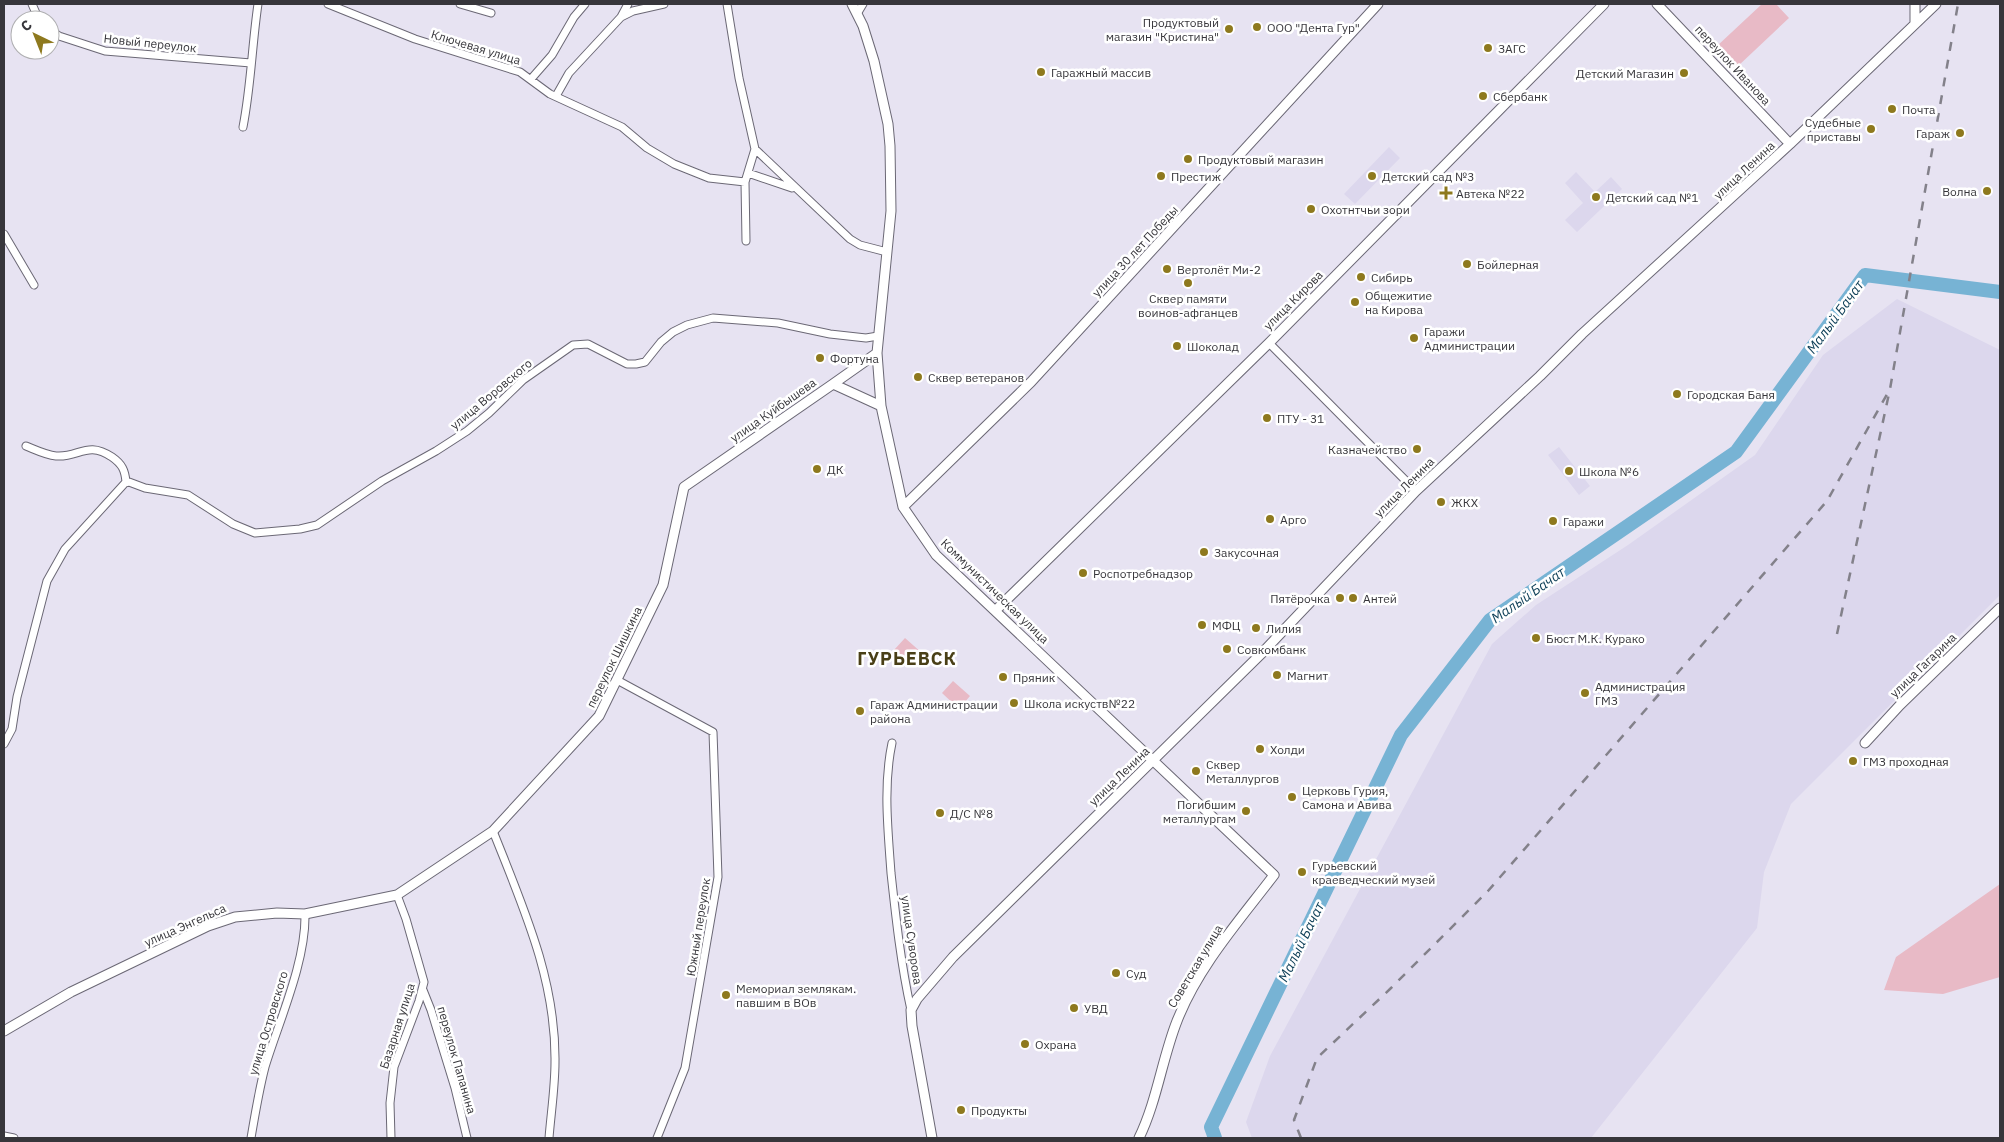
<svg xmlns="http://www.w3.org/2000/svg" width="2004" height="1142" font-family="'IBM Plex Sans',sans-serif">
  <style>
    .built { fill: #dcd7ed }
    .green { fill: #e8bac6 }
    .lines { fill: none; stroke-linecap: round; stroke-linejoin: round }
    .river { stroke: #77b3d4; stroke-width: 14 }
    .minor-casing { stroke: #6b6875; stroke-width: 9 }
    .tertiary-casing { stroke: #6b6875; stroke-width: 11 }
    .minor { stroke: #fff; stroke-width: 7 }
    .tertiary { stroke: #fff; stroke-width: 9 }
    .rail { stroke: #83818a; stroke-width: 2.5; stroke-dasharray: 9 9; stroke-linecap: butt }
    .poi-dot { fill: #8e791e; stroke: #fff; stroke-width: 2 }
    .labels { text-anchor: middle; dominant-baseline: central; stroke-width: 5; stroke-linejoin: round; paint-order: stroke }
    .poi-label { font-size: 12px; fill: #37363b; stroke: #fff; text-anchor: start }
    .street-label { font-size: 12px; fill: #37363b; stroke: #fff }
    .water-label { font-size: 14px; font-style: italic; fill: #104159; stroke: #fff }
    .district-label { font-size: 18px; font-weight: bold; letter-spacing: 1px; fill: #493f16; stroke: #fff }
  </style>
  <rect width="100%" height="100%" fill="#e7e3f2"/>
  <path class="built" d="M1389,147l11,11 -45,46 -11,-10z
    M1576,172l19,20 16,-15 11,12 -45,43 -12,-12 18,-17 -18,-20z
    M1897,299l103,51v245l-209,209 -27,68 -7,56 -166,210h-339l-6,-16 24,-66 222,-412 44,-39 92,-60 127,-90 68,-100z
    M1559,447l31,39 -11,9 -31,-40z"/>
  <path class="green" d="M1762,4h14l13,14 -52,49 -20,-21z
    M905,638l17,15 -11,13 -17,-16z
    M953,681l17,15 -11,13 -17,-16z
    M2000,884v93l-57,17 -59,-4 12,-33z"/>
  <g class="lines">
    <path class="river" d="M1215,1138l-4,-11 190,-392 89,-115 246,-168 129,-177 135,17"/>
    <defs>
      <path id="minor" d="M32,4l7,16
        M328,4l87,35 105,33 30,22 72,33 25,21 27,16 35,14 36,4
        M460,4l31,9
        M727,4l12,74 16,71 95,90 10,6 27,7
        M857,14l6,-10
        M621,17l7,-13
        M50,30l9,6 46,15 146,12
        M531,79l21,-24 22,-38 11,-13
        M556,96l13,-23 52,-56 12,-6 31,-7
        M243,127c8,-41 9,-82 15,-123
        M748,173l44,15
        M4,234l30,51
        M746,241l-1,-59 10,-33
        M1269,343l147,148
        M26,446c10,4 20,9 30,10 23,2 31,-16 56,1 10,7 13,13 14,25
        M617,680l96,52 5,145 -33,191 -28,70
        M892,743c-9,43 -4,87 -1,130 5,46 10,92 20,137
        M4,744l8,-15 5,-32 30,-116 18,-32 60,-66 4,-1 16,6 43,7 45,29 22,9 45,-4 17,-4 65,-44 54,-30 31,-20 22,-18 34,-33 50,-35 15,-1 39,20h9l9,-2 16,-20 12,-10 14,-7 26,-7 65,5 52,11 36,4 12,-2
        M493,831c30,76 63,148 62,231 0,25 -4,51 -6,76
        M423,990l8,20 24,78 12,50
        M4,1136l10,2
        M251,1138c4,-24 8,-48 14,-71 14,-46 41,-105 40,-153
        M391,1138l-1,-35 4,-36 25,-66 5,-19 -18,-63 -9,-24"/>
      <path id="tertiary" d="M852,4l11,22 11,35 14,63 2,22 1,65 -14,142 4,53 22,101 33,48 338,320c-35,46 -76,92 -97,146 -15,38 -20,80 -38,117
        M1657,4l133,140
        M1915,4v19
        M833,384l44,-31
        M903,507l128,-125 347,-378
        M996,610l273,-267 335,-339
        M1865,743l35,-38 100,-97
        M4,1031l67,-39 137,-66 27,-9 42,-4 28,1 92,-19 96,-64 106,-115 64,-131 21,-98 149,-103 48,22
        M932,1138l-20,-112 -1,-16 6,-11 36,-42 309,-304 154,-162 124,-115 42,-42 208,-190 146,-140"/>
    </defs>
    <use href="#minor" class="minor-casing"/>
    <use href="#tertiary" class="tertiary-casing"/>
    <use href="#minor" class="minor"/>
    <use href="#tertiary" class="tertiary"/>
    <path class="rail" d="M1837,634l53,-245 68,-385
      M1301,1138l-7,-18 23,-62 73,-69 98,-98 339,-390 63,-112"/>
  </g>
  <g class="poi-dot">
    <circle cx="1257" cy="27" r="5"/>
    <circle cx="1229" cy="29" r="5"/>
    <circle cx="1488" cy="48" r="5"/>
    <circle cx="1041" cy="72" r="5"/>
    <circle cx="1684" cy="73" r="5"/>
    <circle cx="1483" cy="96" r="5"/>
    <circle cx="1892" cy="109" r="5"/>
    <circle cx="1871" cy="129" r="5"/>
    <circle cx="1960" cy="133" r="5"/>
    <circle cx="1188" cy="159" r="5"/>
    <circle cx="1161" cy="176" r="5"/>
    <circle cx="1372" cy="176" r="5"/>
    <circle cx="1987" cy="191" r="5"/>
    <path d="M1443.5 185.5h5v5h5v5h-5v5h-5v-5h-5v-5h5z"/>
    <circle cx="1596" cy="197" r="5"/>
    <circle cx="1311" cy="209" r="5"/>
    <circle cx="1467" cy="264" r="5"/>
    <circle cx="1167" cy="269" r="5"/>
    <circle cx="1361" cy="277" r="5"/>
    <circle cx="1188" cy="283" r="5"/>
    <circle cx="1355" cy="302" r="5"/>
    <circle cx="1414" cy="338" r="5"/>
    <circle cx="1177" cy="346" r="5"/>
    <circle cx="820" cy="358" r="5"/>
    <circle cx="918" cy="377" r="5"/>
    <circle cx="1677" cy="394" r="5"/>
    <circle cx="1267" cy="418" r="5"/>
    <circle cx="1417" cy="449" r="5"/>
    <circle cx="817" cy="469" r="5"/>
    <circle cx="1569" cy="471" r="5"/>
    <circle cx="1441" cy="502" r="5"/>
    <circle cx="1270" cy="519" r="5"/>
    <circle cx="1553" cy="521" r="5"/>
    <circle cx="1204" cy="552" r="5"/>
    <circle cx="1083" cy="573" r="5"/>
    <circle cx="1340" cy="598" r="5"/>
    <circle cx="1353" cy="598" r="5"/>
    <circle cx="1202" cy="625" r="5"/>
    <circle cx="1256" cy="628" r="5"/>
    <circle cx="1536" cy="638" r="5"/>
    <circle cx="1227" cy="649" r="5"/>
    <circle cx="1277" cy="675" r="5"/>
    <circle cx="1003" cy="677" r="5"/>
    <circle cx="1585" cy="693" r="5"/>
    <circle cx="1014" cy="703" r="5"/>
    <circle cx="860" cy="711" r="5"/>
    <circle cx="1260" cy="749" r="5"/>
    <circle cx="1853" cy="761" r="5"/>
    <circle cx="1196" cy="771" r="5"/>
    <circle cx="1292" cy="797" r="5"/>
    <circle cx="1246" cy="811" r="5"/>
    <circle cx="940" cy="813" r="5"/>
    <circle cx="1302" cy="872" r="5"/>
    <circle cx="1116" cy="973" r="5"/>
    <circle cx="726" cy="995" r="5"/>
    <circle cx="1074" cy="1008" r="5"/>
    <circle cx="1025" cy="1044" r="5"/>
    <circle cx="961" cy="1110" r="5"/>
  </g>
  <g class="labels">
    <g class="poi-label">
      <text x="1219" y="22" text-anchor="end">Продуктовый<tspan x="1219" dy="14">магазин "Кристина"</tspan></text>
      <text x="1267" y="27">ООО "Дента Гур"</text>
      <text x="1498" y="48">ЗАГС</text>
      <text x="1051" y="72">Гаражный массив</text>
      <text x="1674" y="73" text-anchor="end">Детский Магазин</text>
      <text x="1493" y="96">Сбербанк</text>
      <text x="1902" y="109">Почта</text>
      <text x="1861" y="122" text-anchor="end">Судебные<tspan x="1861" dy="14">приставы</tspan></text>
      <text x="1950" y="133" text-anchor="end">Гараж</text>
      <text x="1198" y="159">Продуктовый магазин</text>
      <text x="1171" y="176">Престиж</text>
      <text x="1382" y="176">Детский сад №3</text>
      <text x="1977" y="191" text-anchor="end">Волна</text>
      <text x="1456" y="193">Автека №22</text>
      <text x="1606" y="197">Детский сад №1</text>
      <text x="1321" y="209">Охотнтчьи зори</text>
      <text x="1477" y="264">Бойлерная</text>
      <text x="1177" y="269">Вертолёт Ми-2</text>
      <text x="1371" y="277">Сибирь</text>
      <text x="1365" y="295">Общежитие<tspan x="1365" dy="14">на Кирова</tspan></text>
      <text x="1188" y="298" text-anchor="middle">Сквер памяти<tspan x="1188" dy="14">воинов-афганцев</tspan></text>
      <text x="1424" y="331">Гаражи<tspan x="1424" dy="14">Администрации</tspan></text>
      <text x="1187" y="346">Шоколад</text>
      <text x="830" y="358">Фортуна</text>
      <text x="928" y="377">Сквер ветеранов</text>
      <text x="1687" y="394">Городская Баня</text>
      <text x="1277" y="418">ПТУ - 31</text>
      <text x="1407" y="449" text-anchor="end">Казначейство</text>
      <text x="827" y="469">ДК</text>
      <text x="1579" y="471">Школа №6</text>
      <text x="1451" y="502">ЖКХ</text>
      <text x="1280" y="519">Арго</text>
      <text x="1563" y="521">Гаражи</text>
      <text x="1214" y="552">Закусочная</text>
      <text x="1093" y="573">Роспотребнадзор</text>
      <text x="1330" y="598" text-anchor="end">Пятёрочка</text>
      <text x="1363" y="598">Антей</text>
      <text x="1212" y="625">МФЦ</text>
      <text x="1266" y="628">Лилия</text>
      <text x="1546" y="638">Бюст М.К. Курако</text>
      <text x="1237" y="649">Совкомбанк</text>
      <text x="1287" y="675">Магнит</text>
      <text x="1013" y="677">Пряник</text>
      <text x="1595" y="686">Администрация<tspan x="1595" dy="14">ГМЗ</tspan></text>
      <text x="1024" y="703">Школа искуств№22</text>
      <text x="870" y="704">Гараж Администрации<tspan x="870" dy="14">района</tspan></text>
      <text x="1270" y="749">Холди</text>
      <text x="1863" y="761">ГМЗ проходная</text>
      <text x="1206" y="764">Сквер<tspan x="1206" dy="14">Металлургов</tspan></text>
      <text x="1302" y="790">Церковь Гурия,<tspan x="1302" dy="14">Самона и Авива</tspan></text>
      <text x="1236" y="804" text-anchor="end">Погибшим<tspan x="1236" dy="14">металлургам</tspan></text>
      <text x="950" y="813">Д/С №8</text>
      <text x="1312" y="865">Гурьевский<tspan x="1312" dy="14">краеведческий музей</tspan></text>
      <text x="1126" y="973">Суд</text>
      <text x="736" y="988">Мемориал землякам.<tspan x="736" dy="14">павшим в ВОв</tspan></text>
      <text x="1084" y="1008">УВД</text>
      <text x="1035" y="1044">Охрана</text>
      <text x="971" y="1110">Продукты</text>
    </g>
    <g class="street-label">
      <text transform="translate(150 43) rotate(6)">Новый переулок</text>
      <text transform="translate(476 47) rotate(17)">Ключевая улица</text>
      <text transform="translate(1733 65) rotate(47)">переулок Иванова</text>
      <text transform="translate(1744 170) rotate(-43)">улица Ленина</text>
      <text transform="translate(1135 251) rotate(-47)">улица 30 лет Победы</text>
      <text transform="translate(1293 300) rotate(-45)">улица Кирова</text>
      <text transform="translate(491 394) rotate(-40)">улица Воровского</text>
      <text transform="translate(773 410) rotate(-35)">улица Куйбышева</text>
      <text transform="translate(1404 487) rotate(-45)">улица Ленина</text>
      <text transform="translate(995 591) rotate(44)">Коммунистическая улица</text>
      <text transform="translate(614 657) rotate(-64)">переулок Шишкина</text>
      <text transform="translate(1923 665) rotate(-44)">улица Гагарина</text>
      <text transform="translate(1119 776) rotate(-44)">улица Ленина</text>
      <text transform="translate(185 925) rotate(-24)">улица Энгельса</text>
      <text transform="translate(698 927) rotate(-81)">Южный переулок</text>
      <text transform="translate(912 940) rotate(82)">улица Суворова</text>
      <text transform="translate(1195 966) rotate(-59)">Советская улица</text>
      <text transform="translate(268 1023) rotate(-73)">улица Островского</text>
      <text transform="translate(397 1026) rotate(-72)">Базарная улица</text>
      <text transform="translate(457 1060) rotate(74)">переулок Папанина</text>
    </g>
    <g class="water-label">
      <text transform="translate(1835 317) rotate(-54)">Малый Бачат</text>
      <text transform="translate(1528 595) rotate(-35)">Малый Бачат</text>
      <text transform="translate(1301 942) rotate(-64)">Малый Бачат</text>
    </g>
    <g class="district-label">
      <text x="907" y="658">ГУРЬЕВСК</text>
    </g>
  </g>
  <rect width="2004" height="1142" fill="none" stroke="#37363b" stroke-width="10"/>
  <g transform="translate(35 35) rotate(317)"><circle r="24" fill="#ffffff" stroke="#afafb1"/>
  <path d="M0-4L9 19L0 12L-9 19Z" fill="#8e791e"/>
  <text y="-8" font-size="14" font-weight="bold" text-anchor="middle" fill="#37363b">С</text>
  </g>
</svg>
